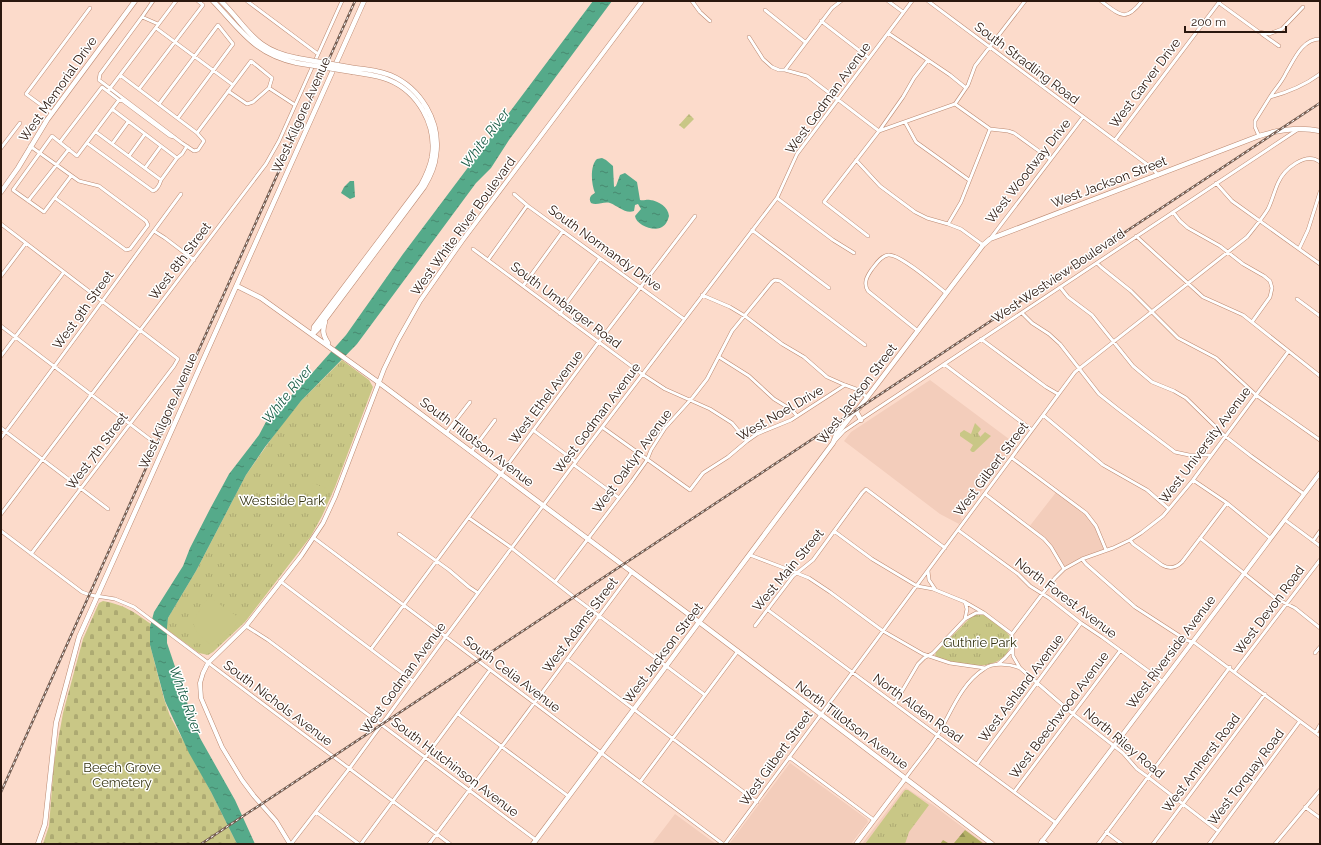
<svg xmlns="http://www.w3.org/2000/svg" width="1321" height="845" font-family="Raleway,sans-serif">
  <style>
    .built { fill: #f3cdbb }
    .grass { fill: url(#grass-tufts) }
    .forest { fill: url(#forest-firs) }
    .cemetery { fill: url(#cemetery-stones) }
    .garden { fill: #c9c786 }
    .water { fill: url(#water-ripples) }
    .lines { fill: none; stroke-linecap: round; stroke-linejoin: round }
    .minor-casing { stroke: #bc8971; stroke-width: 4 }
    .tertiary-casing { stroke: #bc8971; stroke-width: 5 }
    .secondary-casing { stroke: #bc8971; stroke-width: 5.5 }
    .minor { stroke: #fff; stroke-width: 3 }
    .tertiary { stroke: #fff; stroke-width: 4 }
    .secondary { stroke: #fff; stroke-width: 4.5 }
    .rail-casing { stroke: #765e52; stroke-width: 2.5 }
    .rail { stroke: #fff; stroke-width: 1; stroke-dasharray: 3; stroke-linecap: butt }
    .secondary-bridge-casing { stroke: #bc8971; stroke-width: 5.5; stroke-linecap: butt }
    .secondary-bridge { stroke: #fff; stroke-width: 4.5 }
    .labels { text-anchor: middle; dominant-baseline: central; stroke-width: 3; stroke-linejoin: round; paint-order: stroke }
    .street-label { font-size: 13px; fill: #2a170e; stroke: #fff }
    .park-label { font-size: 13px; fill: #343311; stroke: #fff }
    .water-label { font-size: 14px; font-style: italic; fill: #185b44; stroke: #fff }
  </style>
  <defs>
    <pattern id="grass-tufts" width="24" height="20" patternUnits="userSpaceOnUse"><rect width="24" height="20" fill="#c9c786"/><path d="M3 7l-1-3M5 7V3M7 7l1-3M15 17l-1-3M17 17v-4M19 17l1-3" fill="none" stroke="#adaa72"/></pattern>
    <pattern id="forest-firs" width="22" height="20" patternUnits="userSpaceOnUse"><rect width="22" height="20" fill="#b4b165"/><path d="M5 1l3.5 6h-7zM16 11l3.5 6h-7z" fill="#938f52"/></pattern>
    <pattern id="cemetery-stones" width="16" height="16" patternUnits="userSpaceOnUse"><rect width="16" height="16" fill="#c9c786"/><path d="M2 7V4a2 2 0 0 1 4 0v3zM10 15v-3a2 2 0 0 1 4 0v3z" fill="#adaa72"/></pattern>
    <pattern id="water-ripples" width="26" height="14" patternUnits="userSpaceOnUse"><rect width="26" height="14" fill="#55aa8a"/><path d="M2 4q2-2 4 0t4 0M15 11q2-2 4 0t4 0" fill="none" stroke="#47896f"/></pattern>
  </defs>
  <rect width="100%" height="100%" fill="#fcdbcb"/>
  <path class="built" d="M930,380l87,65 -3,5h-2l-36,48 -7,1 -10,15 3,6 -3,4 -19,-10 -96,-73 7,-9z
    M1057,491l23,17 14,15 12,27 -24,9 -18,10 -13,-22 -22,-20z
    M790,763l77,56 1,3 -17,22h-122z
    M906,788l27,17 52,39h-123l41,-54z
    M675,814l41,30h-64z"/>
  <path class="grass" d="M689,114l5,5 -10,10 -5,-4z
    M342,360l27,20 4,7 -38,100 -13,29 -11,20 -66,86 -32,30 -5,3 -9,-2 -33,-24 2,-11 28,-47 50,-96 33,-47 22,-27z
    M975,423l6,6 -3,4 2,4 5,-5 6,4 -17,16h-2l-2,-2 3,-5 -13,-9v-3l4,-3 7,4z
    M983,614c11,6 22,15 29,25 -4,36 -53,29 -77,17l1,-4 34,-34 5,-3z
    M905,790h3l21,15 -20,27 -4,12h-40z"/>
  <path class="forest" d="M965,830l19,14h-44l3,-4 5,3h6z"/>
  <path class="cemetery" d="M103,601c21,4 30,10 48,23l-1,21 14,54 6,17 41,76 26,52h-194l6,-18 5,-63 9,-50 20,-74 16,-36z"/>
  <path class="garden" d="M316,476l14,5 -2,7 -14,-5z
    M313,483l14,6 -2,6 -14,-5z
    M209,597l32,22 -27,28c-28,-22 -24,-23 -5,-50z"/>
  <path class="water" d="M593,1h19l-103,139 -18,28 -15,15 -119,161 -56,57 -36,46 -19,28 -50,96 -28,47 -1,9v16l24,71 9,24 35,62 20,44h-18l-26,-52 -22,-39 -24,-52 -15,-56v-18l4,-15 29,-46 7,-18 20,-39 19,-35 30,-39 9,-17 30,-29 48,-54 57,-81z
    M602,158l4,2 7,6 1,21 2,-1 4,-11 5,-2 12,9 3,18c4,1 7,-1 10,0 9,1 18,7 19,16 -1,4 -3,9 -7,11 -8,5 -26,-2 -27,-11l6,-7 -3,-5 -3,1 -1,6c-9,3 -16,-5 -24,-8 -6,-2 -13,3 -19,0 -3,-5 0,-8 4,-10 -4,-9 -5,-28 2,-34z
    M350,181h4l1,16 -5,2 -9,-6 3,-6z"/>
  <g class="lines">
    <defs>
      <path id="minor" d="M247,1l71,53
        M692,1l8,11 10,9
        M888,1l15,11
        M928,1l224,167 6,7
        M1101,1c19,14 24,22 41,0
        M1219,3l40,29 10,2 13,-5 21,-22
        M765,10l40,32
        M142,17l11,-16
        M821,21l48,37
        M158,24l-16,-7 -42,57 -1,6 83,63 12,8 4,-1 6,-9 -7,-8 54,-72 21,17 -3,10
        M156,28l77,57
        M888,33l62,42 16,13
        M1262,34l17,12
        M749,37l14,22 9,8 7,3h6l22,6 72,55 24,-34 11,-19 14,-18
        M785,70l47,-62 9,-7
        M120,75l77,58
        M269,88l26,17
        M139,89l64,-84 -5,-4
        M108,91l68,-90
        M228,91l19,13 6,-2 16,-14
        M1270,97c5,-8 12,-15 16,-24 8,-13 16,-34 34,-34
        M159,104l59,-79 15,19 -55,74
        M955,104l35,25 18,2 6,2 36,26
        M112,109l65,49
        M52,113l-26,-19 64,-86
        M905,122l11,20 53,38
        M96,132l65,48
        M1259,136l-4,-9v-6l15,-24c19,-5 35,-12 50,-23
        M1115,140l105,-139
        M60,142l42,-55 17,13
        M87,143l66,48c4,-1 7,-7 8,-11l16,-22 5,-4 5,-8
        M112,144l16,-22
        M30,146l49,35 20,5 47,35 2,4 -18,24 -4,1 -71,-52
        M1,148l19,-25
        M129,156l16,-22
        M856,160l24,26 35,26 12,6 21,6 13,5 22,16
        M145,168l16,-22
        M71,176l-27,36 -31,-22 39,-54 25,20 42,-56 4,1 47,35 4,1
        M1216,183l16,18 88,63
        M514,194l14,12 156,113
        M777,198l56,42 21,13
        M28,201l41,-52
        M1173,212l7,9 8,7 32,18 23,18 21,12 6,5 2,7 -2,9 -18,25
        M1,224l177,135 -4,7 -143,188
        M948,224l13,-22 29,-73
        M752,230l77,58
        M154,231l11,7 29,22
        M868,236l-44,-34 55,-71 76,-27 13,-19 7,-19 50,-65
        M1136,236l67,61 40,18 77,61
        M990,239l93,-122
        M473,249l169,125 23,15 45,20 22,14 15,18
        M1299,249l9,-19 12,-38
        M488,260l38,-53 2,-1
        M1097,263l4,4 30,24 47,47 38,20 40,37 64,45
        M1,276l25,-33
        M523,286l40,-55
        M1060,287l8,10 24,18 41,51 19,16 22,9 12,7 39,38 26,20 53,38
        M702,295l28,12 15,9 37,28 22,13 23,20 18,8 11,4 11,8
        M1297,299l23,17
        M1022,313l10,10 17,11 11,10 39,50 19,15 57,43 14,3h21
        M560,314l6,-10 34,-46
        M1,326l150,114
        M918,331l-50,-40c-5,-8 -1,-15 4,-22 4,-5 9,-13 16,-14 11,-2 48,30 58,38
        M981,339l65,48 12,7
        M1,356l63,-84
        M719,357l30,19 25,23 18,11 5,6
        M944,364l88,66
        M1043,415l60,50 44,25 22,19
        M602,427l88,63 13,-17 25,-16 19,-16 10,-7 34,-14 54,-35
        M1,428l107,81
        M533,430l43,32
        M446,433l24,-31
        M1,438c61,-81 120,-163 180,-244
        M834,442l10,-11 19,-13 434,-288
        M471,452l24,-32
        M1012,458l74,55 10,13 10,24
        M574,465l45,33
        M1193,480l34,23 43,35
        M985,494l59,45 7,8 13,22
        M1,514l265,-350 13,-23 63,-140
        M469,518l40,28 65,51 131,98
        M1285,520l35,26
        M958,530l60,44 12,12 19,12 32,25 21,14 60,44
        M1,531l81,61 8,3 25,4 19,8 316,237
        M834,531l38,28 45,27 16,3 32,13 19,11 28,21
        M399,534l50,36 20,17 9,6
        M314,538l409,306
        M1200,538l75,60 20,10 25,20
        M1130,540l3,4 29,21c7,4 14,3 20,-3l45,-59
        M1313,541l7,-10
        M750,555l34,13 25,10 21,14 53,39 40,23 27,9 35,5
        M1082,559l4,5 49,43 51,33 9,3 125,93
        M928,571l1,9 6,9
        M280,581l133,100
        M555,582l77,-101 15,-21 4,-10 14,-22 28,-31 14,-18 25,-48 40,-49 3,-2 5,1 85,64
        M768,610l288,213
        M965,619l11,-6h7
        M246,626l22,14 268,200
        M755,626l38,-50 20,-16 49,-67 4,-4 79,59
        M371,649l230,-310 94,-123
        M1315,653l5,-6
        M567,659l190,143
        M998,664l7,-6 7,-8
        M1235,671l85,-111
        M895,703l23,-39 6,-6 9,-5 32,-34 2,-10 -2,-7
        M458,714l110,82
        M1316,732l4,-7
        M789,757l85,63
        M977,764l104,-141
        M905,779c11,-16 25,-31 35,-48 12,-21 22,-48 44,-62 9,-7 26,-5 36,-1
        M640,782l98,-131
        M1014,792l106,-141
        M1305,807l15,11
        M316,812l43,32
        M1218,831l-70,-54 -11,-8 -14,-16 -50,-39 -53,-46 -7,-12 -1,-22 31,-41 12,-15 9,-9 18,-10 31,-11 17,-8 11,-7 22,-17 30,-36 95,-128
        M1106,832l16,12
        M291,844l58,-75 95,-130 127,-171 206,-270 20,-44 115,-153
        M361,844l129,-174
        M429,844l203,-272
        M725,844l350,-472 172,-135c7,-9 15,-18 21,-28 4,-8 6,-17 10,-26 6,-14 28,-32 42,-21
        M1098,844l132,-177
        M1153,844l112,-150
        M1209,844l91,-123
        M1275,844l45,-54"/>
      <path id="tertiary" d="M290,844l-14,-23 -22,-25 -12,-16 -20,-33 -21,-49 -1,-15 3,-10 5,-10 38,-37 55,-70 22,-33 12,-26 49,-128 14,-29 22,-39 42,-60 180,-240
        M856,844l49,-65
        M1040,844l280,-371"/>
      <path id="secondary" d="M213,1c28,29 41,53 84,62
        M221,1c28,28 33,49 76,57
        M1,192l17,-24 29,-48 88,-119
        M237,286l24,12 117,84 317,237 297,225
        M325,322c-3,9 -2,13 3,21
        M313,334l5,-5 106,-142c6,-10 11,-20 12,-32 5,-33 -15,-67 -46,-80 -11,-4 -24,-6 -36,-7
        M313,334l1,-7 107,-142c5,-9 9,-18 11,-28 5,-32 -14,-65 -43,-77 -11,-5 -24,-6 -36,-8
        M856,411l5,9
        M1042,841l4,3
        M38,844l7,-20 11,-101 23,-86 285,-636
        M533,844l291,-389 9,-12 3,-8 15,-19 8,-8 124,-163 7,-6 269,-103c19,-6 41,-9 61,-5"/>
    </defs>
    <use href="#minor" class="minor-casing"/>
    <use href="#tertiary" class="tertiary-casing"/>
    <use href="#secondary" class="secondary-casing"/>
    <use href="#minor" class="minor"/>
    <use href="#tertiary" class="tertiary"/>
    <use href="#secondary" class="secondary"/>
    <defs>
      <path id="rail" d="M1,792l354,-791
        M201,844l1119,-741"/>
    </defs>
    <use href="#rail" class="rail-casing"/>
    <use href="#rail" class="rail"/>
    <defs>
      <path id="secondary-bridge" d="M297,58l57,10
        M297,63l56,9"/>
    </defs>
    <use href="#secondary-bridge" class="secondary-bridge-casing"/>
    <use href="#secondary-bridge" class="secondary-bridge"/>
  </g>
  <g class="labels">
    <g class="street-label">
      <text transform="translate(1027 63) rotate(37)">South Stradling Road</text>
      <text transform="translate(1145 83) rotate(-53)">West Garver Drive</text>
      <text transform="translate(58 89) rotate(-55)">West Memorial Drive</text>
      <text transform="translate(828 98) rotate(-54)">West Godman Avenue</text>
      <text transform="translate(301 115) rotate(-66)">West Kilgore Avenue</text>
      <text transform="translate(1028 171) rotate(-52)">West Woodway Drive</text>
      <text transform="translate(1109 182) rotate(-21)">West Jackson Street</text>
      <text transform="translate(463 226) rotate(-54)">West White River Boulevard</text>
      <text transform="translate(605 248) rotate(36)">South Normandy Drive</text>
      <text transform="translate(180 261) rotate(-53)">West 8th Street</text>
      <text transform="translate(1058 276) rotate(-34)">West Westview Boulevard</text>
      <text transform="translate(566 305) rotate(37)">South Umbarger Road</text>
      <text transform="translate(83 310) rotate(-54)">West 9th Street</text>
      <text transform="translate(857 394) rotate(-53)">West Jackson Street</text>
      <text transform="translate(546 397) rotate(-53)">West Ethel Avenue</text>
      <text transform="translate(168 411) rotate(-66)">West Kilgore Avenue</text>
      <text transform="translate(780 413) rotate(-30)">West Noel Drive</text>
      <text transform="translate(597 418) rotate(-53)">West Godman Avenue</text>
      <text transform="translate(477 442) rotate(37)">South Tillotson Avenue</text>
      <text transform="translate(1205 445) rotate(-53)">West University Avenue</text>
      <text transform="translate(97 451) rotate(-53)">West 7th Street</text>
      <text transform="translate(632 461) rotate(-54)">West Oaklyn Avenue</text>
      <text transform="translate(991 469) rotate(-53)">West Gilbert Street</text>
      <text transform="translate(788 570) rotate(-50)">West Main Street</text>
      <text transform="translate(1066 598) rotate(37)">North Forest Avenue</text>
      <text transform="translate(1269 610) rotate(-53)">West Devon Road</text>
      <text transform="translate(580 625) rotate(-53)">West Adams Street</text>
      <text transform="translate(1171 652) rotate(-53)">West Riverside Avenue</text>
      <text transform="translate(663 653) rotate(-53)">West Jackson Street</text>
      <text transform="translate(512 674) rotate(37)">South Celia Avenue</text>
      <text transform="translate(403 678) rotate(-54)">West Godman Avenue</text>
      <text transform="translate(1021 688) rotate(-53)">West Ashland Avenue</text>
      <text transform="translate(278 703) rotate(37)">South Nichols Avenue</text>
      <text transform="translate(918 708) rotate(36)">North Alden Road</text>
      <text transform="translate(1059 715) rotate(-53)">West Beechwood Avenue</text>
      <text transform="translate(852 725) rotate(37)">North Tillotson Avenue</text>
      <text transform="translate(1124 743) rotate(40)">North Riley Road</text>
      <text transform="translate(776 758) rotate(-54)">West Gilbert Street</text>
      <text transform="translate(1201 763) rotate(-53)">West Amherst Road</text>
      <text transform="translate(455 767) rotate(37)">South Hutchinson Avenue</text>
      <text transform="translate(1246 777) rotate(-53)">West Torquay Road</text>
    </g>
    <g class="park-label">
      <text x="282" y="500">Westside Park</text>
      <text x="980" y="642">Guthrie Park</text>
      <text x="122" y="767">Beech Grove<tspan x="122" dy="15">Cemetery</tspan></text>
    </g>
    <g class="water-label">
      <text transform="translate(485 138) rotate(-53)">White River</text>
      <text transform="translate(287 394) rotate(-51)">White River</text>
      <text transform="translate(186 700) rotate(70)">White River</text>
    </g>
  </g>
  <rect width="1321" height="845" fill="none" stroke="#2a170e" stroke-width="4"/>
  <path d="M1185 26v6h101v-6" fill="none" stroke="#2a170e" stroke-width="2"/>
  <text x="1191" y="26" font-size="12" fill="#2a170e" stroke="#ffffff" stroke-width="3" paint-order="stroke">200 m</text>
</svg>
